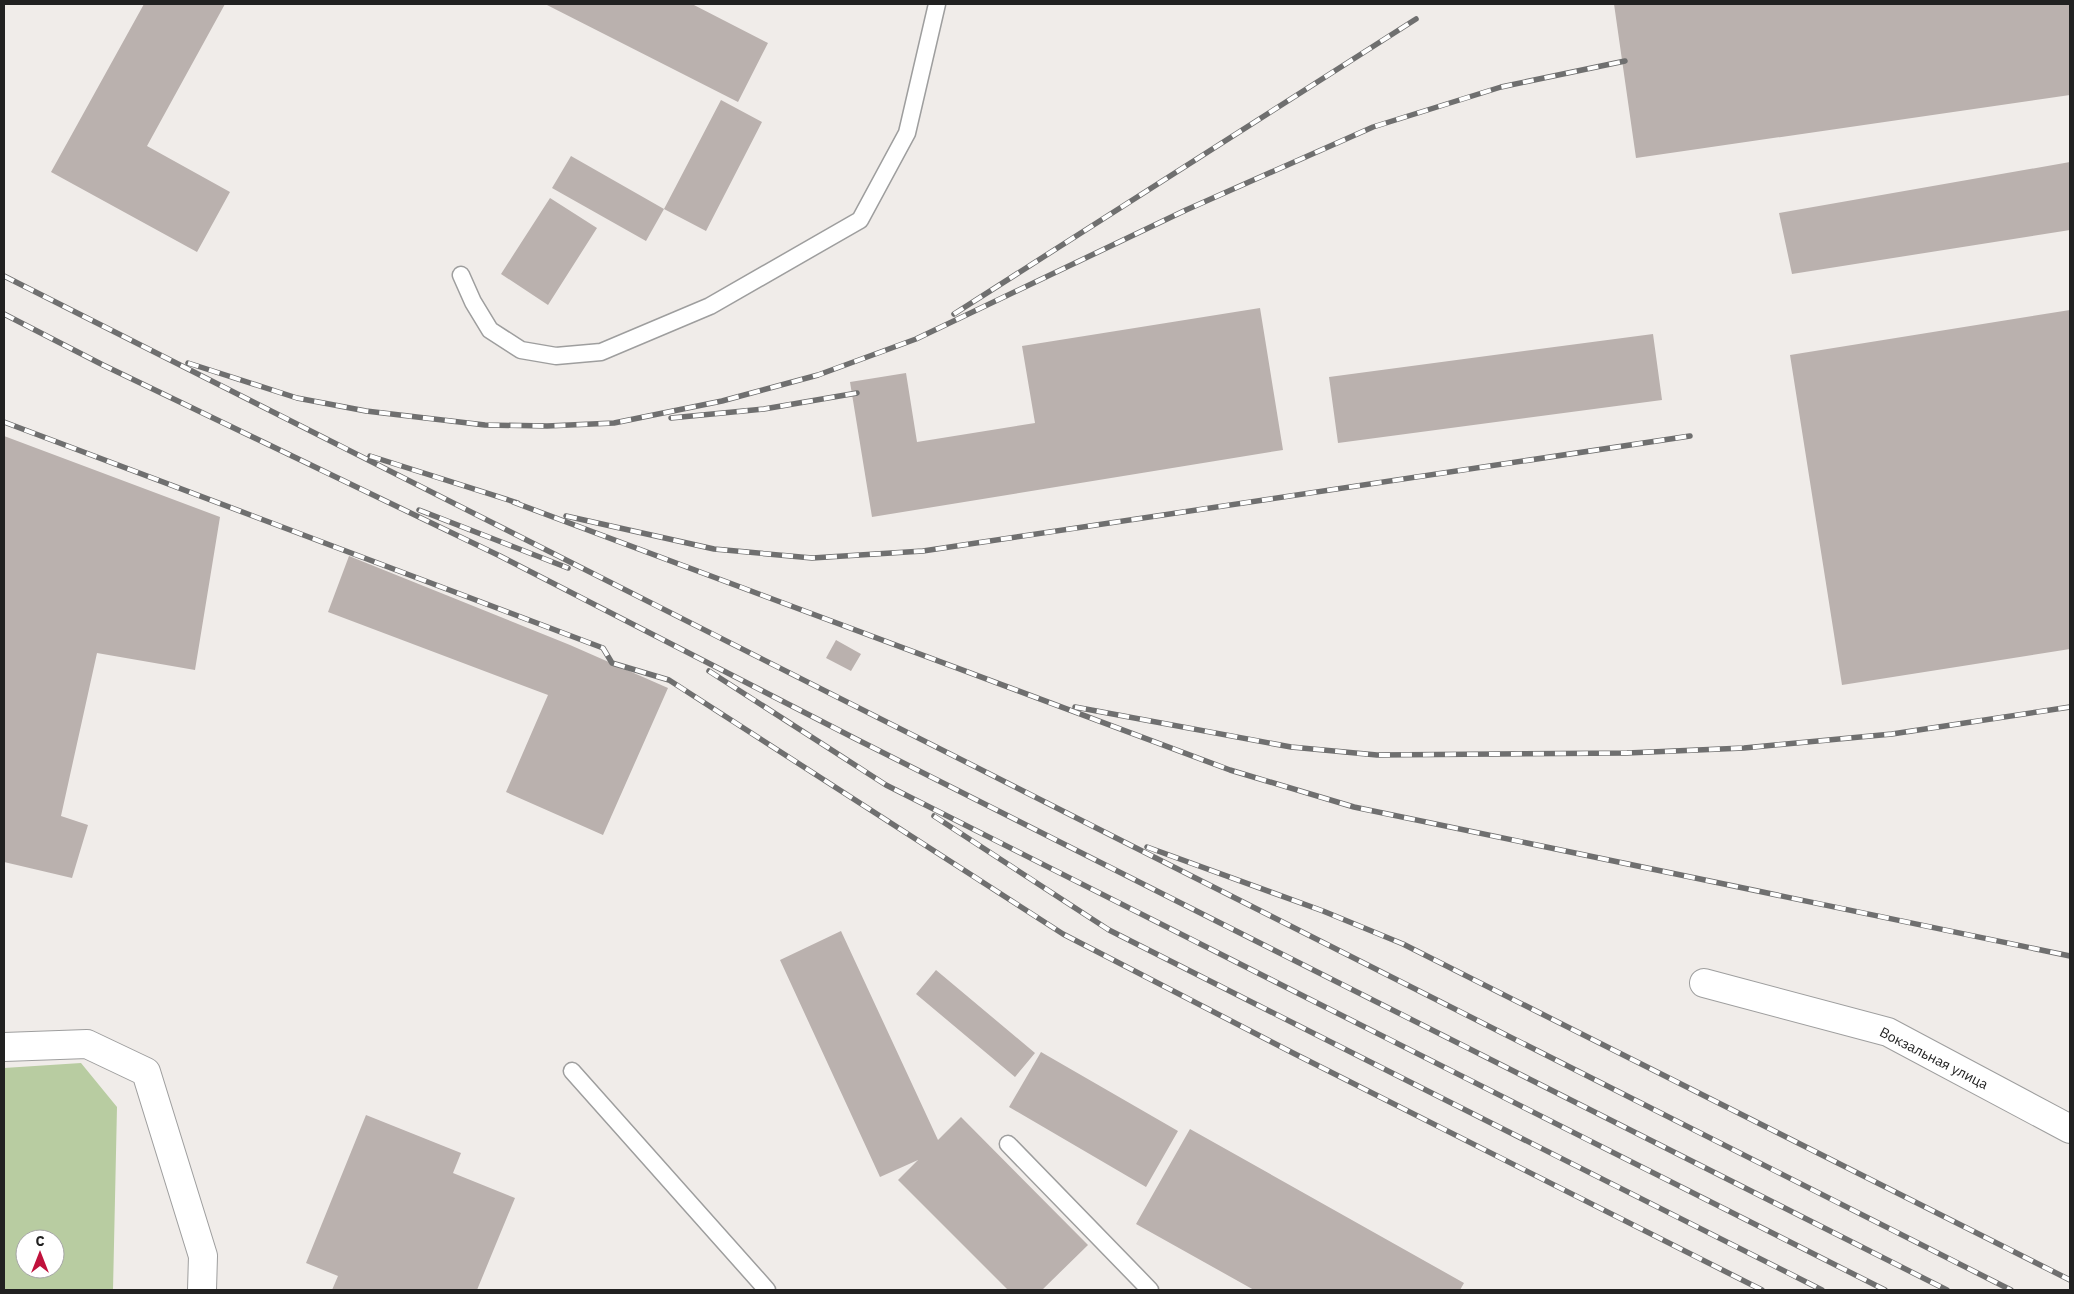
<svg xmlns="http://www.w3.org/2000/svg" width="2074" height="1294" font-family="'IBM Plex Sans',sans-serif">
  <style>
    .forest { fill: #b8cca1; fill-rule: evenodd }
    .building { fill: #bab1ae }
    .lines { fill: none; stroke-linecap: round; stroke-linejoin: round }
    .lane-casing { stroke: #9e9e9e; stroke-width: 19 }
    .street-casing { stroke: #9e9e9e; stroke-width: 30 }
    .lane { stroke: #fff; stroke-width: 16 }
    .street { stroke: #fff; stroke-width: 28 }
    .rail-casing { stroke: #6f6f6f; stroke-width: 5.5 }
    .rail { stroke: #fff; stroke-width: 4; stroke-dasharray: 11; stroke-linecap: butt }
    .labels { text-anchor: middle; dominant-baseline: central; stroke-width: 4.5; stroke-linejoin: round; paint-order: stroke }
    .street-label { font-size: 14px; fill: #212121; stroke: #fff }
  </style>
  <rect width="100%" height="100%" fill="#f0ece9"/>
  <path class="forest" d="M81,1063l36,44 -4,183h-109v-222zM25,1239h30v30h-30z"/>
  <path class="building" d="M144,4h81l-78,142 83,46 -33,60 -146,-80z
    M545,4h147l76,39 -30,59z
    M1614,4h456v91l-434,63z
    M721,100l41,22 -56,109 -42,-22z
    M571,156l93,53 -18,32 -94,-53z
    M2070,162v68l-278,44 -13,-61z
    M550,198l47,30 -49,77 -47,-31z
    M1260,308l23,142 -411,67 -22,-135 56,-9 11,69 118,-19 -13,-77z
    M2070,310v339l-228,36 -52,-330z
    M1653,334l9,66 -324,43 -9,-66z
    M4,436l216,81 -25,153 -98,-17 -36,163 27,9 -16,53 -68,-16z
    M349,556l221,89 98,43 -65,147 -97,-43 42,-97 -220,-83z
    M836,640l25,14 -10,17 -25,-13z
    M841,931l97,209 23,-23 127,128 -46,45h-34l-110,-110 20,-20 -38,17 -100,-217z
    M936,970l99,83 -20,24 -99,-83z
    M1041,1052l137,79 -32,56 -137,-80z
    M366,1115l95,38 -8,20 62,25 -38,92h-145l6,-14 -32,-13z
    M1190,1129l274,154 -4,7h-206l-118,-66z"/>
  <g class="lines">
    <defs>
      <path id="lane" d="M461,275l12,27 17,28 31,20 35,6 45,-4 109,-46 150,-86 47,-87 30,-129
        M572,1071l195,219
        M1008,1144l142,146"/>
      <path id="street" d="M1704,983l184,49 182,97
        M4,1047l83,-3 59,28 57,184 -1,34"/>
    </defs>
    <use href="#lane" class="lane-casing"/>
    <use href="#street" class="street-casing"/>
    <use href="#lane" class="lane"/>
    <use href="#street" class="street"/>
    <defs>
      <path id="rail" d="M4,276l2007,1014
        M4,314l99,51 397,191 356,183 1091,551
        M954,314l462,-295
        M188,363l109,35 69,13 119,14 62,1 67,-3 108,-22 96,-26 98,-36 270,-129 187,-83 128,-40 124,-26
        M671,418l93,-9 93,-16
        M4,422l599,226 9,15 57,17 394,254 232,120 467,236
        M370,456l148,47
        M513,502l717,268 124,37 716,149
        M419,510l149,58
        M566,516l148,33 98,9 111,-7 767,-115
        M709,671l177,114 999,505
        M1075,707l216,40 86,8 250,-2 117,-5 148,-14 178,-27
        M934,816l175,114 713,360
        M1147,847l176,64 80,33 667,336"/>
    </defs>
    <use href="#rail" class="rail-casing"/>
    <use href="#rail" class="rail"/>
  </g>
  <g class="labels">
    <g class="street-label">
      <text transform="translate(1934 1058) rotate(27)">Вокзальная улица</text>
    </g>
  </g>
  <rect width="2074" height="1294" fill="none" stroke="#212121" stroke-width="10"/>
  <g transform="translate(40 1254)"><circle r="24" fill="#ffffff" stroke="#a6a6a6"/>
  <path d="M0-4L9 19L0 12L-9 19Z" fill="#c0123c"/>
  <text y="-8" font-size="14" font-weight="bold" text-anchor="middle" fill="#212121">С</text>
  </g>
</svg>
